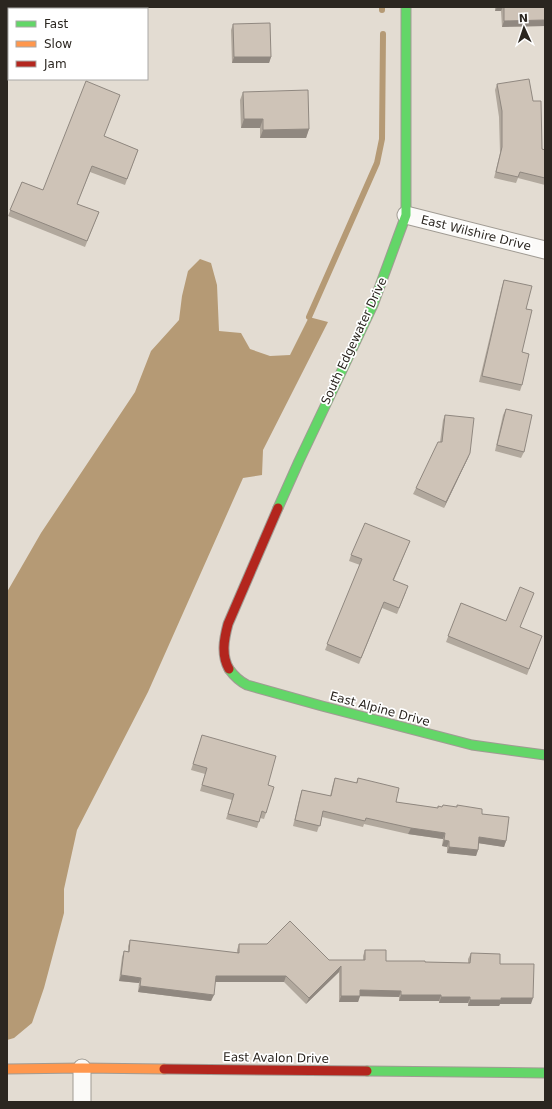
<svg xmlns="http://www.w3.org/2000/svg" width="552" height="1109" font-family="'DejaVu Sans',sans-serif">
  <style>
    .water { fill: #b59a75 }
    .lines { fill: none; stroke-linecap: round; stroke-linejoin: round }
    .stream { stroke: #b59a75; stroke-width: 6 }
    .street-casing { stroke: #a09b93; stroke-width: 19 }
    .fast-casing { stroke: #a09b93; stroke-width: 11 }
    .slow-casing { stroke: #a09b93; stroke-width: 11 }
    .jam-casing { stroke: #a09b93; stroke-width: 11 }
    .street { stroke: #fbfaf8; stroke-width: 17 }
    .fast { stroke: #63d668; stroke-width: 9 }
    .slow { stroke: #ff974d; stroke-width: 9 }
    .jam { stroke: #b3261e; stroke-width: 9 }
    .wall { fill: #b1a89d }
    .shaded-wall { fill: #908880 }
    .building { fill: #cec3b7; stroke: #908880 }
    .labels { text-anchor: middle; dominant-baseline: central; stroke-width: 3.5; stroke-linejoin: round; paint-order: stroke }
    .street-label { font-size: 12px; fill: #2b2620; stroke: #fff }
  </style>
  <rect width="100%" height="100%" fill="#e3dcd2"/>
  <path class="water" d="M200,259l11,4 6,22 2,46 22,2 9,16 20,7 20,-1 19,-38 19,5 -65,128 -1,25 -19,3 -95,214 -71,138 -13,59v24l-20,75 -12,35 -18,15 -7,2v-448l34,-59 94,-141 16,-41 28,-31 3,-24 6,-25z"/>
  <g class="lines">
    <path class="stream" d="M382,7v3
      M309,317l68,-154 5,-24 1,-105"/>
    <defs>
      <path id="street" d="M406,215l139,35
        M82,1068v34"/>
      <path id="fast" d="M278,508l21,-47 74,-156 33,-90v-208
        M229,669c5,7 10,12 18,16l75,21 150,39 73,10
        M367,1071l178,2"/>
      <path id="slow" d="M7,1069l75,-1 82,1"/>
      <path id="jam" d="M229,669c-8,-14 -5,-30 -1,-45l50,-116
        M164,1069l203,2"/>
    </defs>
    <use href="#street" class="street-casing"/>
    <use href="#fast" class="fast-casing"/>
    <use href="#slow" class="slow-casing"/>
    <use href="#jam" class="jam-casing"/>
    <use href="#street" class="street"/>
    <use href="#fast" class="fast"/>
    <use href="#slow" class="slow"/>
    <use href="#jam" class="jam"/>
  </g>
  <path class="wall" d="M59,7h59l1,2h-59z
    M495,7h50v19l-43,1 -1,-16h-6z
    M233,24l38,33 -2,6h-37l-1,-33z
    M497,84l36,17 9,48 3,1v35l-27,-7 -2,5 -22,-5 6,-25 -1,-36 -4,-27z
    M243,92l66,37 -3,9h-46v-10h-19l-1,-28z
    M104,136l34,14 -13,35 -35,-13 -13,32 22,8 -14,35 -77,-31 14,-34 21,8z
    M504,280l22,29 -4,43v33l-2,6 -41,-9 23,-96z
    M506,409l18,43 -3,6 -26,-7 8,-36z
    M445,415l25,38 -2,5 -24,50 -31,-14 3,-6 24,-46 3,-22z
    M410,541l-16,39 12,12 -9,22 -15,-6 -23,56 -34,-14 35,-85 -11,-4 2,-6z
    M461,603l81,33 -15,39 -81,-33z
    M202,735l66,50 -2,28 -2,6 -4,-1 -3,10 -31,-9 6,-19 -32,-9 5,-17 -14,-4z
    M335,778l21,5 2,-5 38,24 41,6 5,-1h15v-2l25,9 24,27 -2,6 -25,-4 -1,7 -2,6 -29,-3v-6l-5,-1 1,-7 -35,-5 -44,-10 -1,3 -41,-10 -5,15 -24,-6 7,-30 2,-6 28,6 3,-12z
    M130,940l107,13v-3l2,-6 90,16h34v-4l2,-6 21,11 39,1 43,1v-4l3,-6 29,11 31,40h-31l-1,2h-31v-3h-29v-2h-40v-4l-39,-1 -2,6h-19v-30l-33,32 -22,-22h-69l-4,19 -73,-9 1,-9 -20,-2 3,-24 2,-6h4v-5z"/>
  <path class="shaded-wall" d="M497,7h6l-2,4h-6z
    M545,20v6l-43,1 2,-6z
    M234,57h37l-2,6h-37z
    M244,119h19l-3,9h-19z
    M309,129l-3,9h-46l3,-8z
    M470,453l-2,5 -24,50 2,-6z
    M411,828l34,5 -2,6 -35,-5z
    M479,837l27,4 -2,6 -27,-4z
    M444,840l5,1 -2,6 -5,-1z
    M449,847l29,3 -2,6 -29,-3z
    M341,966l-2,6 -33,32 3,-6z
    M121,975l20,3 -2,5 -20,-2z
    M216,976h70l-2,6h-70z
    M140,986l74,9 -3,6 -73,-9z
    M360,990l41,1 -2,6 -41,-1z
    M401,995h40l-2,6h-40z
    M341,996h19l-2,6h-19z
    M441,997h29l-2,6h-29z
    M501,998h32l-2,6h-31l-1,2h-31l2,-6z"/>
  <path class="building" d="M63,7h55l1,2h-55z
    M504,7h41v13l-41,1z
    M270,23l1,34h-37l-1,-33z
    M529,79l4,22h8l1,48 3,1v28l-25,-6 -2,5 -22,-5 6,-25v-36l-5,-27z
    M86,81l34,14 -16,41 34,14 -11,29 -35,-13 -15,38 22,8 -12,29 -77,-31 12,-28 21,8z
    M308,90l1,39 -46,1v-11h-19l-1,-27z
    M504,280l28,6 -6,23 6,1 -10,42 7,2 -7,31 -40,-9z
    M506,409l26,6 -8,37 -27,-7z
    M445,415l29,3 -4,35 -24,49 -30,-14 22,-46h4z
    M365,523l45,18 -17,39 15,6 -9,22 -15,-6 -23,56 -34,-14 35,-85 -11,-4z
    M520,587l14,6 -14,34 22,9 -13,33 -81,-33 13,-33 45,18z
    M202,735l74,21 -8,29 6,2 -8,26 -4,-2 -3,11 -31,-8 6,-20 -32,-9 5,-17 -14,-4z
    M335,778l22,5 1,-5 41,10 -3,14 42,6v-2l4,1 1,-2 14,2v-2l25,4v5l27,3 -3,24 -27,-4 -1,13 -29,-3v-6l-5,-1 1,-7 -34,-5 -45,-10 -1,3 -42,-10 -3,15 -25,-6 7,-30 29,6z
    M290,921l39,39h36v-10h21v11h39v1l45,1 1,-10 29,1v10h34l-1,34h-32v2h-31v-3h-29v-2h-40v-4l-41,-1v6h-19v-30l-32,32 -23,-22h-70l-2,19 -74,-9 1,-8 -20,-3 3,-24 5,1 1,-12 109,13v-9h28z"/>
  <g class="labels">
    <g class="street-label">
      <text transform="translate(476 233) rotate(14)">East Wilshire Drive</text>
      <text transform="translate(354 341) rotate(-65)">South Edgewater Drive</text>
      <text transform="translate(380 709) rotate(15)">East Alpine Drive</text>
      <text transform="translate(276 1058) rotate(1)">East Avalon Drive</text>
    </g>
  </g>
  <rect width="552" height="1109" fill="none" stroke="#2b2620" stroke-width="16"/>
  <rect x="8" y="8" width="140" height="72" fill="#ffffff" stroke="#aaa8a6"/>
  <rect x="16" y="21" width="20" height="6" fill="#63d668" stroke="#aaa8a6"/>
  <text x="44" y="28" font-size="12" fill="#2b2620">Fast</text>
  <rect x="16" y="41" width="20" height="6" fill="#ff974d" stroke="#aaa8a6"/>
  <text x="44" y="48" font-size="12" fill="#2b2620">Slow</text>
  <rect x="16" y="61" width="20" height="6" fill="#b3261e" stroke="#aaa8a6"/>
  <text x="44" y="68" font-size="12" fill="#2b2620">Jam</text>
  <g transform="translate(524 28) rotate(357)" stroke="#ffffff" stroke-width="3" paint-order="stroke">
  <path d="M0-3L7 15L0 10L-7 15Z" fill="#2b2620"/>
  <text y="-6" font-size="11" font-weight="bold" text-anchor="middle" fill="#2b2620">N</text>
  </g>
</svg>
